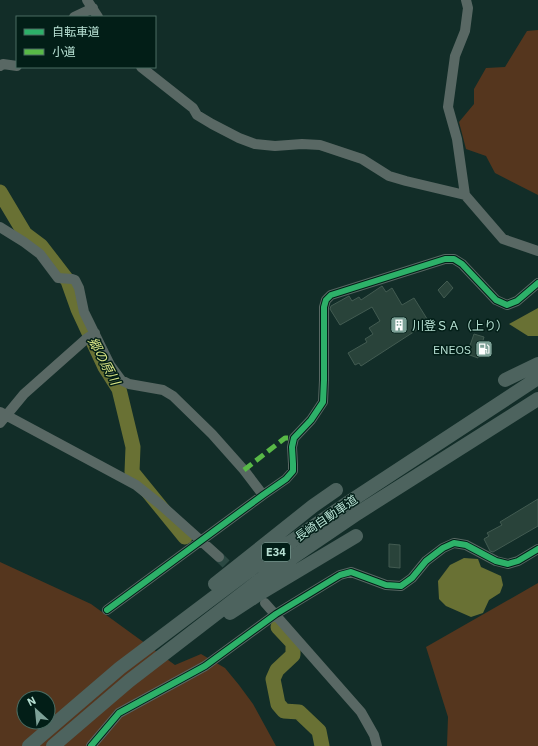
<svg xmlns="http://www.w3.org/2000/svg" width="538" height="746" font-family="'IBM Plex Sans','Noto Sans JP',sans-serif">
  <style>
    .green { fill: #55361e; fill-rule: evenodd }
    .water { fill: #697134 }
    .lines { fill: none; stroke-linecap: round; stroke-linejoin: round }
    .river { stroke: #697134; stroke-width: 15 }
    .building { fill: #29433a; stroke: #425b51 }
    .minor-tunnel { stroke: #2b4842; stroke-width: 10; stroke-dasharray: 10 5; stroke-linecap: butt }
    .minor { stroke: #596864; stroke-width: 10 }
    .highway { stroke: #4d635e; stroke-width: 14 }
    .quiet { stroke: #58b947; stroke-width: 5; stroke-dasharray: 10 5; stroke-linecap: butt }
    .cycleway-casing { stroke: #021e17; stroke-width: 8 }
    .cycleway { stroke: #2db169; stroke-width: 6 }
    .labels { text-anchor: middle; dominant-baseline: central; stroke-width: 3; stroke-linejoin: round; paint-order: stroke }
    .shield { fill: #021e17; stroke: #81a69b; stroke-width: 1 }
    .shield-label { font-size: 11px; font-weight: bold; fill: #b7e0d3 }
    .poi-label { font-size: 12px; fill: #b7e0d3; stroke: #021e17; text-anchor: start }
    .street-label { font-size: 12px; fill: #b7e0d3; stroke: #021e17 }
    .water-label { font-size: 13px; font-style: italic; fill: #dbe686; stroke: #021e17 }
  </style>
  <rect width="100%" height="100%" fill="#122d28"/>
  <path class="green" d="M538,30v165l-43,-22 -9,-17 -20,-7 -7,-27 15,-18v-15l12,-21 19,-1 22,-36z
    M0,562l91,42 84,61 26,-11 24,14 14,17 14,19 23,42h-276zM24,698h24v24h-24z
    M538,583v163h-91l1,-29 -22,-70z"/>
  <path class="water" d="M538,308v28h-10l-19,-12z
    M464,558l14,1 3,8 20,9 2,9 -3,8 -11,7 -6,13 -12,4 -25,-11 -7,-7 -1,-18 12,-16z"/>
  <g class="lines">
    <path class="river" d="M0,192l25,42 16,12 27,35 10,28 27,58 14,22 14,58 -1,25 53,65
      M278,627l15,16v12l-16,15 -4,9 5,25 6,7 15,1 20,19 3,15"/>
  </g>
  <path class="building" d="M447,281l6,7 -9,10 -6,-8z
    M382,286l4,6 6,-4 10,17 12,-7 15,24 -68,44 -2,-3 -4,2 -7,-12 19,-11 -2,-3 8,-5 -4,-6 11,-7 -8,-14 -32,18 -10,-16 1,-3 18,-10 3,5 7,-4 2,3z
    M474,334l10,3 -6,21 -11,-4z
    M538,499v27l-45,26 -3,-1 -6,-12 5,-3 -2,-3 15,-8 -2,-3z
    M389,544l11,1v23l-11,-1z"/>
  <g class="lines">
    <path class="minor-tunnel" d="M219,557l18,18"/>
    <path class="minor" d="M87,0l11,17
      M466,0l2,8 -3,23 -10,25 -7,51 9,32 8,56 38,44 35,12
      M74,17l19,-9
      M0,66l3,-2 14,2
      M141,67l52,41 4,7 15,9 27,14 16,6 20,2 27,-2 18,1 42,14 27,17 17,5 59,14
      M0,227l24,15 16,12 18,24 14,1 3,1 4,8 5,24 26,53 11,15 8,4 34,6 10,6 39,38 32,36 19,25
      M0,412l136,73 25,20 58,52
      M0,423l24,-29 62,-55 9,-6
      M265,603l96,109 13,23 3,11
      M107,610l156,-115 23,-16 7,-8v-7l-1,-17 2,-9 17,-18 12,-18 1,-22v-73l2,-7 5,-5 114,-36h9l8,5 34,36 11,5 10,-4 21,-18
      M91,746l28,-33 86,-47 71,-52 64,-39 11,-3 35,13 15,1 11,-8 14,-17 17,-13 11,-5 12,2 30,16 12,3 10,-3 20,-12"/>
    <path class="highway" d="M505,380l33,-16
      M215,584l98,-78 23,-16
      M230,613l29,-19 97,-58
      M29,746l91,-78 134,-101 95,-65 189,-124
      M53,746l76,-65 135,-104 94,-64 180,-114"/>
    <path class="quiet" d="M244,470l41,-32h9"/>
    <defs>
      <path id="cycleway" d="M107,610l156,-115 23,-16 7,-8v-7l-1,-17 2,-9 17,-18 12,-18 1,-22v-73l2,-7 5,-5 114,-36h9l8,5 34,36 11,5 10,-4 21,-18
        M91,746l28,-33 86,-47 71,-52 64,-39 11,-3 35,13 15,1 11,-8 14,-17 17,-13 11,-5 12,2 30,16 12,3 10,-3 20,-12"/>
    </defs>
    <use href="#cycleway" class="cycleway-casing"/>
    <use href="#cycleway" class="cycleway"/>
  </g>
  <defs>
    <symbol id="building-square" viewBox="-11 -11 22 22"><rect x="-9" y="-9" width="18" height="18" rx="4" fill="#7da197" stroke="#021e17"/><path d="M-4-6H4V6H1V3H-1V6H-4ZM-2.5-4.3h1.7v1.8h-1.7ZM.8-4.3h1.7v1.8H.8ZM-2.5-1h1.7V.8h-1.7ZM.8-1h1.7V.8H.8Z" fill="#fff"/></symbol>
    <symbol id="fuel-square" viewBox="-11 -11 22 22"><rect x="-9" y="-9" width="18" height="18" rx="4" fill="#7da197" stroke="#021e17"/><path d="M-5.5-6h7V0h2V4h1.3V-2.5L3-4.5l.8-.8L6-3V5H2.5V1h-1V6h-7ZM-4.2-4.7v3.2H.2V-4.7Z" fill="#fff"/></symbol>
  </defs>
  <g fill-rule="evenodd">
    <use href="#building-square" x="389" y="315" width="20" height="20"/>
    <use href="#fuel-square" x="474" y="339" width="20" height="20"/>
  </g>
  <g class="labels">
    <rect class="shield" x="262" y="543" width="28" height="18" rx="3"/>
    <g class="shield-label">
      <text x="276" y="552">E34</text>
    </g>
    <g class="poi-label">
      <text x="412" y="325">川登ＳＡ（上り）</text>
      <text x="471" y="349" text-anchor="end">ENEOS</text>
    </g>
    <g class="street-label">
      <text transform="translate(326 518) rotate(-34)">長崎自動車道</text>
    </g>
    <g class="water-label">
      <text transform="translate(104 361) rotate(62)">郷の原川</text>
    </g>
  </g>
  <rect x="16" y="16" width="140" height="52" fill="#021e17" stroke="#4a6c62"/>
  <rect x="24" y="29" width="20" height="6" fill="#2db169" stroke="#4a6c62"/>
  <text x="52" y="36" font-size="12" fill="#b7e0d3">自転車道</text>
  <rect x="24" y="49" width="20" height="6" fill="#58b947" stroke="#4a6c62"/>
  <text x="52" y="56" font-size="12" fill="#b7e0d3">小道</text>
  <g transform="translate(36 710) rotate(333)"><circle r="19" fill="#021e17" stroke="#4a6c62"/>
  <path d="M0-3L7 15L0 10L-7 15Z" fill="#7da197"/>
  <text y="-6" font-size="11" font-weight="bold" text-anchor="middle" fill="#b7e0d3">N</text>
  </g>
</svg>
